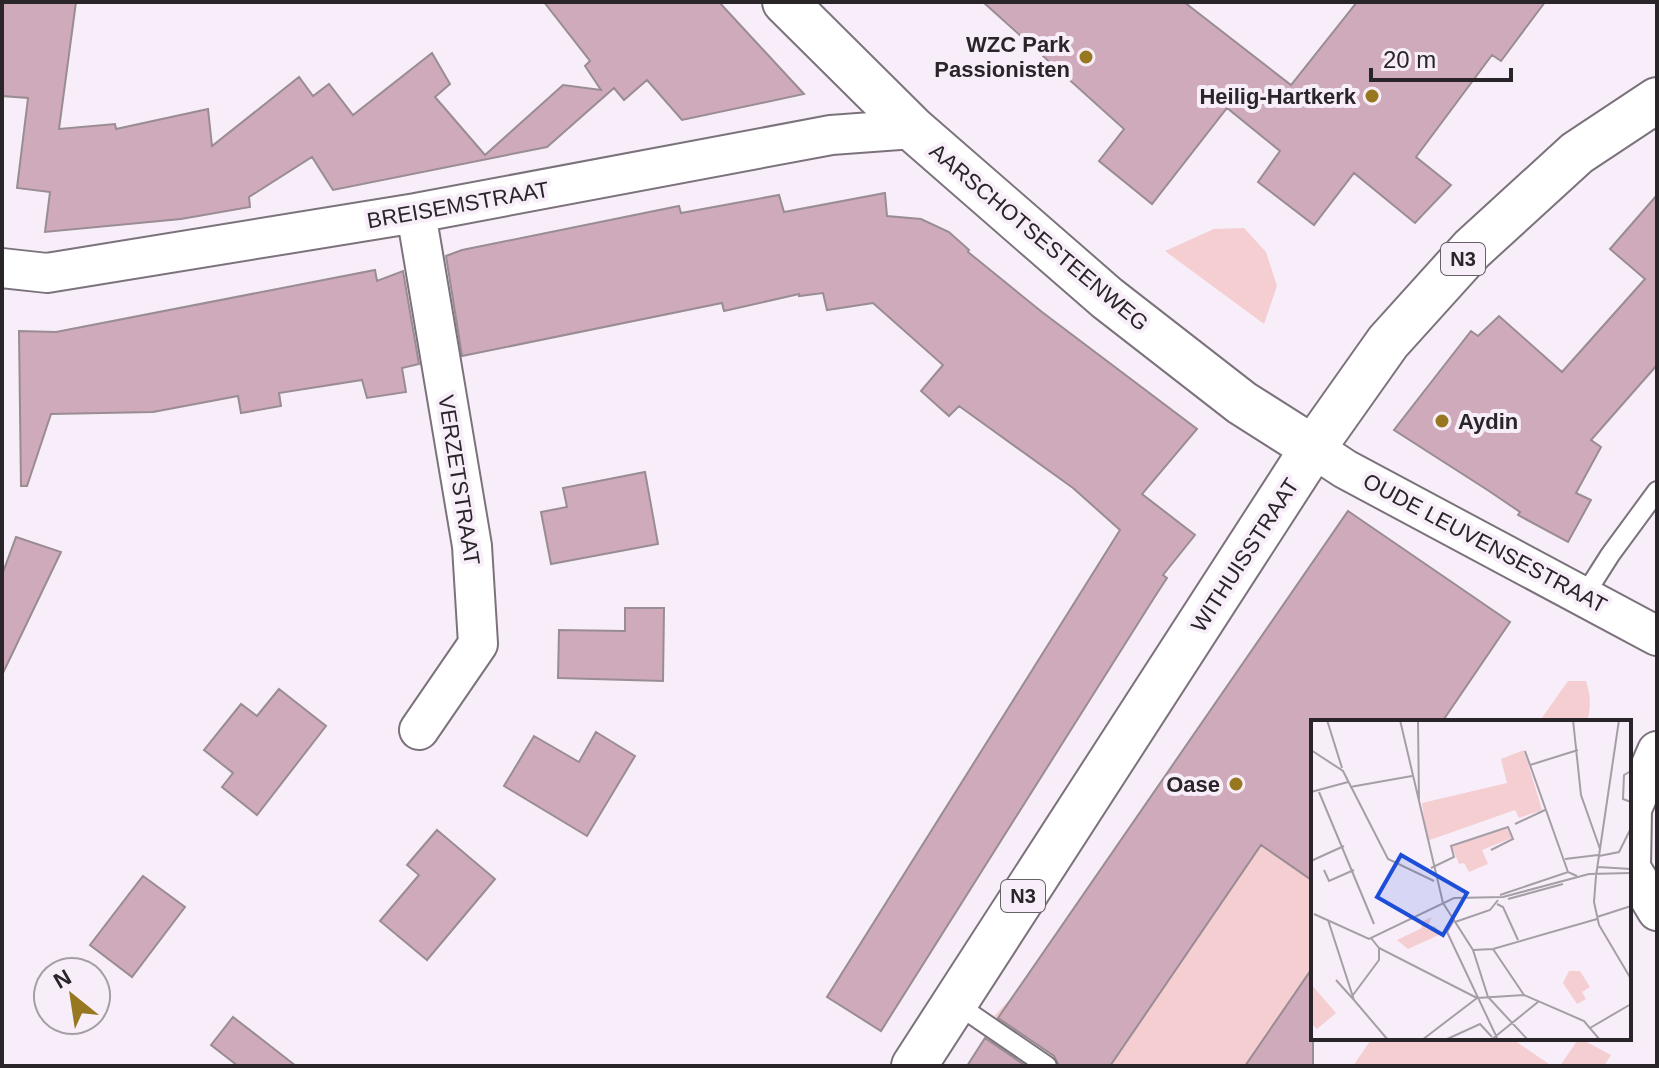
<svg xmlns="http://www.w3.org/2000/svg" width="1659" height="1068" font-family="Helvetica,sans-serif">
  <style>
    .green { fill: #f4ced1 }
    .building { fill: #cfaabb; stroke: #998c92; stroke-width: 2 }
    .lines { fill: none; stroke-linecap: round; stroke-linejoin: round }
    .lane-casing { stroke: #7b727c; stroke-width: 22 }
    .street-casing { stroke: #7b727c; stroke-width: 42 }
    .secondary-casing { stroke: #7b727c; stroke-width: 48 }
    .primary-casing { stroke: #7b727c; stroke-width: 48 }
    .lane { stroke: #fff; stroke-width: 18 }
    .street { stroke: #fff; stroke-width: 38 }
    .secondary { stroke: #fff; stroke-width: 44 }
    .primary { stroke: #fff; stroke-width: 44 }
    .poi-dot { fill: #977720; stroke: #f8eef9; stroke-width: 3 }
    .labels { text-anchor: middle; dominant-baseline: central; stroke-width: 8; stroke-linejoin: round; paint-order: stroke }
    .shield { fill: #f8eef9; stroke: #676167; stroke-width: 2 }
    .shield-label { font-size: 20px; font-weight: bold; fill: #292529 }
    .poi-label { font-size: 22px; font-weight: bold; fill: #292529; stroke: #f8eef9; text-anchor: end }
    .street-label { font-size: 22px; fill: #292529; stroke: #f8eef9 }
    .inset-road { fill: none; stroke: #a59ea6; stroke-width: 2 }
    .view { fill: #1d4ed8; fill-opacity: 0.15; stroke: #1d4ed8; stroke-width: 4 }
    .inset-edge { fill: none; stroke: #292529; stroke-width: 4 }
  </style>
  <rect width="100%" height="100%" fill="#f8eef9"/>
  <path class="green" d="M1244,228l22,24 11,34 -13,38 -99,-73 49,-22z
    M1568,681h18c5,15 5,26 1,41h-48z
    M1261,845l52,36v86l-68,99h-176l-75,-50 21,-22 98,67z
    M1372,1038h139l41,28h-199z
    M1579,1038l32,17 -7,11h-44z"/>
  <path class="building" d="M2,2h74l-17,127 56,-5 1,5 92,-20 4,37 87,-69 14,19 16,-12 24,31 79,-62 18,31 -15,13 50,58 78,-70 38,5 -16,-24 5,-5 -46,-59h175l85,92 -122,26 -35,-40 -23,20 -10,-12 -67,59 -214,43 -21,-33 -63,40 1,10 -69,12 -136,13 5,-40 -33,-4 11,-90 -26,-2z
    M983,2h201l107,83 66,-83h188l-44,59 -9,-6 -76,102 35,28 -36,38 -61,-50 -40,52 -56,-43 22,-31 -53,-43 -75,96 -53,-43 25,-32z
    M885,193l2,23 34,3 28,13 20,18 -1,2 74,60 155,117 -55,65 53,41 -32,40 4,3 -13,20 -273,433 -54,-34 293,-467 -47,-42 -114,-82 -10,10 -28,-25 22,-26 -70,-62 -46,7 -4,-17 -24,3v-2l-75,17 -2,-8 -260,53 -16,-100 16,-6 217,-44 2,7 98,-18 5,17z
    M1657,195v170l-66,75 10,7 -25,46 15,7 -23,42 -50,-27 2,-3 -31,-21 -95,-61 77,-99 7,5 21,-20 63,56 83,-93 -35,-30z
    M375,270l2,11 26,-10 16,93 -17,4 4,24 -39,6 -5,-18 -83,13 2,13 -40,7 -3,-17 -85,16 -102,2 -24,72h-6l-2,-155 37,1z
    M645,472l13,72 -107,20 -10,-52 26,-5 -4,-19z
    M1348,511l162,111 -68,100h-129v159l-52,-36 -151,221h-51l-5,-10 -56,-38z
    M16,537l45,15 -59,123v-100z
    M625,608h39l-1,73 -105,-3 1,-48 66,1z
    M279,689l47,37 -69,89 -35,-28 11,-14 -29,-23 37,-46 16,12z
    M596,732l39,24 -48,80 -83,-50 30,-50 45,26z
    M437,830l58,49 -68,81 -47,-39 39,-46 -12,-10z
    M143,876l42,31 -53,70 -42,-32z
    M1313,967v99h-68z
    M233,1017l63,49h-58l-27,-21z
    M985,1038l41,28h-59z"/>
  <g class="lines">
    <defs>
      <path id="lane" d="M1584,596l26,-41 47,-64
        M955,1003l92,63"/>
      <path id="street" d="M416,213l56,333 6,98 -59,86
        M2,268l45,5 369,-60 415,-78 82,-6
        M1313,448l32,21 312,167
        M1657,751l-25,58 -1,59 26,43"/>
      <path id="secondary" d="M785,2l128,127 194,169 135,105 71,45"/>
      <path id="primary" d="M914,1066l399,-618 75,-106 84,-93 105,-96 80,-53"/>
    </defs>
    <use href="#lane" class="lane-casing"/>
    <use href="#street" class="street-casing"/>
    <use href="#secondary" class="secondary-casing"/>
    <use href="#primary" class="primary-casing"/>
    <use href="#lane" class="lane"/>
    <use href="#street" class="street"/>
    <use href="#secondary" class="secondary"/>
    <use href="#primary" class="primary"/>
  </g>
  <g class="poi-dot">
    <circle cx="1086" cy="57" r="8"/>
    <circle cx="1372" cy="96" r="8"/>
    <circle cx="1442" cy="421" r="8"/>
    <circle cx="1236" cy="784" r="8"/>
  </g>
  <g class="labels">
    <g class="shield">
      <rect x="1441" y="243" width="44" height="32" rx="6"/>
      <rect x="1001" y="880" width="44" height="32" rx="6"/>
    </g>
    <g class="shield-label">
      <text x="1463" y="259">N3</text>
      <text x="1023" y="896">N3</text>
    </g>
    <g class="poi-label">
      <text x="1070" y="44">WZC Park<tspan x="1070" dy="25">Passionisten</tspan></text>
      <text x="1356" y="96">Heilig-Hartkerk</text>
      <text x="1458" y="421" text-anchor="start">Aydin</text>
      <text x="1220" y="784">Oase</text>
    </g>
    <g class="street-label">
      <text transform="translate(458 205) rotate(-10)">BREISEMSTRAAT</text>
      <text transform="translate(1039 237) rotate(40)">AARSCHOTSESTEENWEG</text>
      <text transform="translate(459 480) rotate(81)">VERZETSTRAAT</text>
      <text transform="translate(1485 543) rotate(28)">OUDE LEUVENSESTRAAT</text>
      <text transform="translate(1245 555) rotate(-57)">WITHUISSTRAAT</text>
    </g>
  </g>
  <g transform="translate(1311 720)">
    <rect width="320" height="320" fill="#f8eef9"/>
    <path d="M213,30l18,60 -23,8 -4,-8 -88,31 -5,-38 85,-20 -6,-24zM195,107l6,11 -30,12 6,14 -19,8 -5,-9 -5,1 -7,-17zM108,197l2,5 11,-5 -6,12 9,-3 6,8 -33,15 -11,-9 25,-12zM258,251h11l10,16 -8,5 4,7 -9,5 -14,-21zM0,264l25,29 -19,16 -6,-6z" fill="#f4ced1"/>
    <path class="inset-road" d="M16,0l15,48M89,0l43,183M107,0l1,81M262,0l8,75 19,54M0,30l32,21 45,88 46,22M214,31l43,121M219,45l48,-15M320,51l-7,4 -1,24 8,3M39,67l62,-11M0,72l37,-10M8,72l55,132M204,104l30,-14M288,136l20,-4 12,-24M254,139l33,-4M0,141l33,-15M287,147l33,2M120,148l23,-11 -3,-11 57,-19 5,12 -22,11M13,150l5,11 25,-11M285,156l-2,26 5,23 32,54M285,156l23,-156M189,175l68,-23 9,4M197,179l55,-15M132,183l30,47 15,47 40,43M186,184l6,3 15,33M3,194l55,25 85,-41 49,-1 86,-23 42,-1M286,197l34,-11M17,200l26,80 34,40M143,200l-7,12 51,108M144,202l35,-12 8,-10M60,218l8,10 98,50M182,229l31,46M162,230l20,-1 104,-30M25,260l18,20M42,275l26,-35v-12M166,278l47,-3 60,26 16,19M279,308l41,-24M111,320l55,-42M134,320l35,-16 12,13M180,320l47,-38"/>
    <path class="view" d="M90,135l66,38 -24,42 -66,-38z"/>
    <rect width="320" height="320" class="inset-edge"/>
  </g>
  <rect width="1659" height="1068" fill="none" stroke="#292529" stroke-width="8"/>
  <g transform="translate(72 996) rotate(330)"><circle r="38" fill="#f8eef9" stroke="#a59ea6" stroke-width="2"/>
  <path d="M0-6L14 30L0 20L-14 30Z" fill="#977720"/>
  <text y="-12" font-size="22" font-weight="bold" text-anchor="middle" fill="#292529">N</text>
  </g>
  <path d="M1371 68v12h140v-12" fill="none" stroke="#292529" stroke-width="4"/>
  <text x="1383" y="68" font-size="24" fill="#292529" stroke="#f8eef9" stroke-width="6" paint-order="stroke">20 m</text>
</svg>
